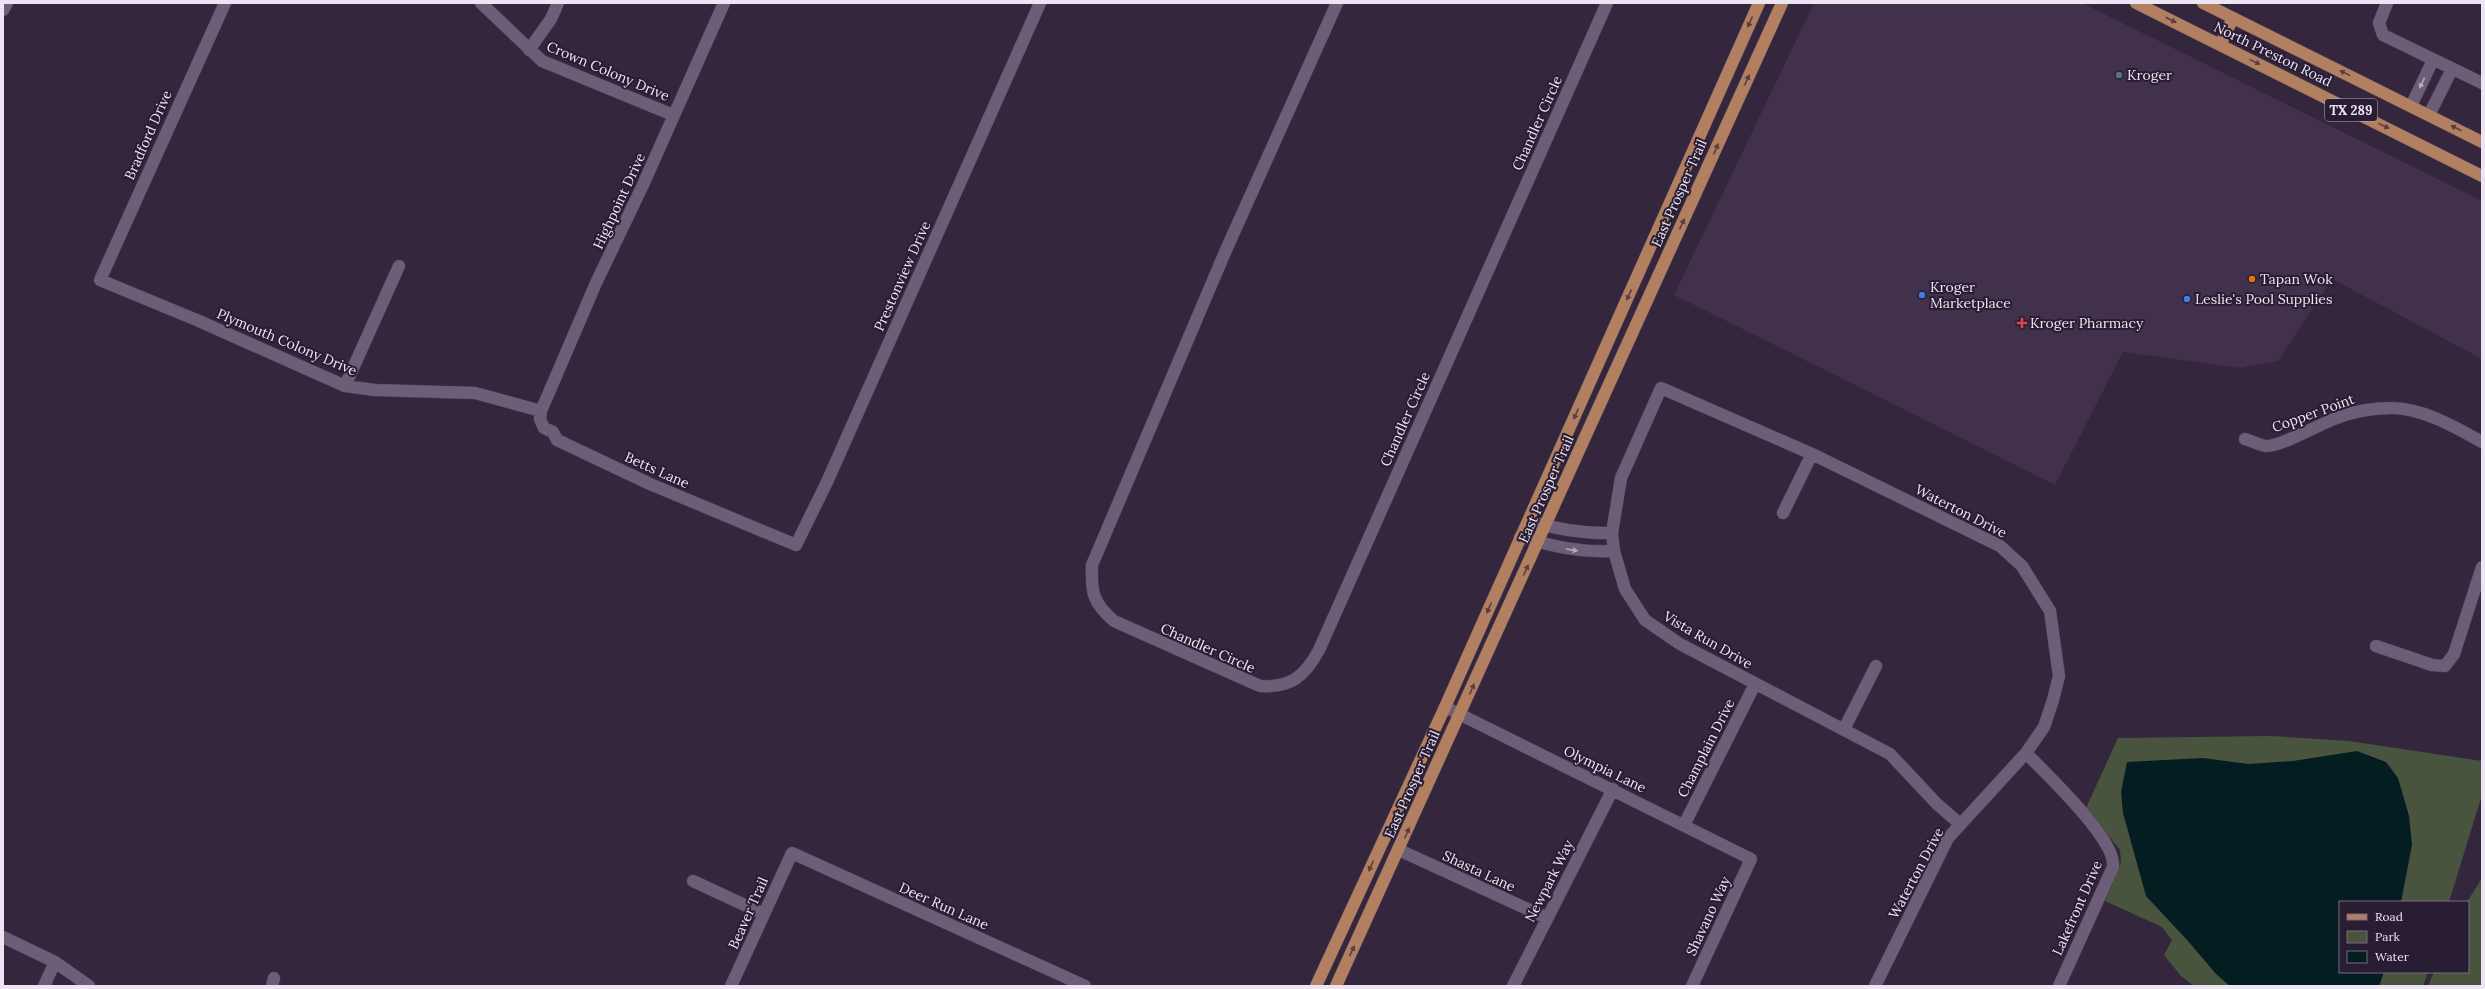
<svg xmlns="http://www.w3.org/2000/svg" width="2485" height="989" font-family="Lora,serif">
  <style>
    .built { fill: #41314c }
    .green { fill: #49543f }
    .water { fill: #041d21 }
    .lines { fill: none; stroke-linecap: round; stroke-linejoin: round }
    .minor-casing { stroke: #4d4255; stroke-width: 13 }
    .major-casing { stroke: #4d4255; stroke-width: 13 }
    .minor { stroke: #6c5e78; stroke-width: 12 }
    .major { stroke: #b27f61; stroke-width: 12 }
    .oneway { fill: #593f43 }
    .oneway2 { fill: #b3a8bc }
    .service-dot { fill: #5c6f8a; stroke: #291d33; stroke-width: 1.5 }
    .food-dot { fill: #e8710a; stroke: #291d33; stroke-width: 1.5 }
    .shop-dot { fill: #3f7fe0; stroke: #291d33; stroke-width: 1.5 }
    .health-dot { fill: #e0444e; stroke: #291d33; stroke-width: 1.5 }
    .labels { text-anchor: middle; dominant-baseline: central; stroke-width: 4; stroke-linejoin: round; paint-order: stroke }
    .shield { fill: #291d33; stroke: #b2a9ba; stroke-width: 1 }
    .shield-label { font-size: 13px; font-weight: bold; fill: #ede5f4 }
    .street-label { font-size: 14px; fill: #ede5f4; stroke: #291d33 }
    .poi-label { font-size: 14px; fill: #ede5f4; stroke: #291d33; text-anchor: start }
  </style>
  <rect width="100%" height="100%" fill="#33263d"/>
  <path class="built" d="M1814,3h268l400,198v158l-150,-80 -54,82 -38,7 -117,-16 -68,133 -381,-190z"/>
  <path class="green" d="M2271,736l78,5 133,20v34l-33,107h-109v70h88l-5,14h-229l-13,-10 -17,-21 8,-15 -10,-13 -57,-26 16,-38 -1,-13 -34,-42 32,-70z
    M2482,878v108h-54l6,-14h34l-1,-70z"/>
  <path class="water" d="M2357,751l29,11 12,16 11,38 3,29 -11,57h-61v70h44l-5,14h-149l-14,-12 -28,-33 -42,-45 -23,-83 -2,-21 6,-30 76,-4 45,6 45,-3z"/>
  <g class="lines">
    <defs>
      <path id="minor" d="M225,3l-125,277 99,41 146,65 30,4 100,3 66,18
        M481,3l61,58 131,54
        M724,3l-82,184 -46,96 -55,128 -1,8 4,9 9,4 4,8 93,44 146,61 31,-63 213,-479
        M1337,3l-111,247 -134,315c-1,28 1,38 22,56l146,65c31,2 45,-10 59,-36l288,-647
        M2387,3l-8,20 4,12 99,48
        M3,10l4,-7
        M529,50l22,-31 7,-16
        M2411,106l22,-46
        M2429,115l23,-46
        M345,386l54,-120
        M2245,439c7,2 14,6 21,7 14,1 52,-21 68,-27 17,-7 38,-11 57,-11 32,0 64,19 91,34
        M1783,513l29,-59
        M1528,521c28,8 54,13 84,12
        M1520,537c32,9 60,16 94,14
        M2376,646l56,19 13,1 9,-12 28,-87
        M1445,707l306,152 -59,127
        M1844,729l32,-63
        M2026,753c20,21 91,87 87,114l-54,119
        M1684,825l71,-141
        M1399,850l148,68
        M693,881l71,33
        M3,937l52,25 34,24
        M44,986l11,-24
        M272,986l2,-8
        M731,986l61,-133 293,133
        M1513,986l100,-197
        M1875,986l73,-148 78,-85 18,-26 9,-27 6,-24 -9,-65 -28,-45 -22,-20 -188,-92 -151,-66 -40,90 -9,55 2,18 11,38 20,31 35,24 210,110 47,50 23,20"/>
      <path id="major" d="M2136,3l346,173
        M2203,3l279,139
        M2220,45l13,-27
        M1316,986l129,-279 314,-704
        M1336,986l446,-983"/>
    </defs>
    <use href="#minor" class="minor-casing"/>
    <use href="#major" class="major-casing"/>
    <use href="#minor" class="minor"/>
    <use href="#major" class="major"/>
  </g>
  <defs><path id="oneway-solid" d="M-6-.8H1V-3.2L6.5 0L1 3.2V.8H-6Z"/></defs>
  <g class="oneway">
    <use href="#oneway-solid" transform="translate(2171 20) rotate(27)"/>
    <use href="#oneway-solid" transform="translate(1750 22) rotate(114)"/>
    <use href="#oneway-solid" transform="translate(2255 62) rotate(26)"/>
    <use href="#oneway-solid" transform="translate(2345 73) rotate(-154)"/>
    <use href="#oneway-solid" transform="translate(1747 80) rotate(-66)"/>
    <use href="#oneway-solid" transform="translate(2384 126) rotate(26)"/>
    <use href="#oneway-solid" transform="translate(2456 128) rotate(-153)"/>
    <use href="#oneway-solid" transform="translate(1716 149) rotate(-66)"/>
    <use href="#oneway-solid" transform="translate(1682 224) rotate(-65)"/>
    <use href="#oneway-solid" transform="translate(1629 295) rotate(114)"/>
    <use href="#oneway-solid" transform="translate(1576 414) rotate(114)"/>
    <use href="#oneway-solid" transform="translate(1526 570) rotate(-66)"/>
    <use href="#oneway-solid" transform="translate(1489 608) rotate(114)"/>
    <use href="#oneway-solid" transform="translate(1472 689) rotate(-66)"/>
    <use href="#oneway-solid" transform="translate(1407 833) rotate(-66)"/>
    <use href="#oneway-solid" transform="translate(1371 866) rotate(114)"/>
    <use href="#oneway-solid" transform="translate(1352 951) rotate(-65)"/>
  </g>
  <g class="oneway2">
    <use href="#oneway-solid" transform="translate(2422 83) rotate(116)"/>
    <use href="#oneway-solid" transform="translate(1572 550) rotate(9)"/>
  </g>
  <circle class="service-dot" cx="2119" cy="75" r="4"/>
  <circle class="food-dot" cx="2252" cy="279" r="4"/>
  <g class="shop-dot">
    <circle cx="1922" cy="295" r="4"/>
    <circle cx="2187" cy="299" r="4"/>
  </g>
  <path class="health-dot" d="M2020 317h4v4h4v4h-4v4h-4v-4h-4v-4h4z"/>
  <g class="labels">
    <rect class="shield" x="2325" y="99" width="52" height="22" rx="3"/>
    <g class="shield-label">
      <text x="2351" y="110">TX 289</text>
    </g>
    <g class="street-label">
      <text transform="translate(2273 54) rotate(26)">North Preston Road</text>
      <text transform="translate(608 71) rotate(23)">Crown Colony Drive</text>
      <text transform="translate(1537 123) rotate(-66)">Chandler Circle</text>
      <text transform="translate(148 135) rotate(-66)">Bradford Drive</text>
      <text transform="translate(1679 193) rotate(-66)">East Prosper Trail</text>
      <text transform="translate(619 201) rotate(-65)">Highpoint Drive</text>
      <text transform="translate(902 276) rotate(-66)">Prestonview Drive</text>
      <text transform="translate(287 342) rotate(23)">Plymouth Colony Drive</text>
      <text transform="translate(2313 413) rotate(-20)">Copper Point</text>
      <text transform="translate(1405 419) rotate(-66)">Chandler Circle</text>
      <text transform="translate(657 470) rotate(24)">Betts Lane</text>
      <text transform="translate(1546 489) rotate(-66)">East Prosper Trail</text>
      <text transform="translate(1961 511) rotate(27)">Waterton Drive</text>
      <text transform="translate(1708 640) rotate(30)">Vista Run Drive</text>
      <text transform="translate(1208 648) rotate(24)">Chandler Circle</text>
      <text transform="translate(1706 748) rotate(-63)">Champlain Drive</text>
      <text transform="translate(1605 769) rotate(26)">Olympia Lane</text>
      <text transform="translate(1412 784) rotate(-66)">East Prosper Trail</text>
      <text transform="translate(1479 871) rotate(25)">Shasta Lane</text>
      <text transform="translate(1916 873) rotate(-62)">Waterton Drive</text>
      <text transform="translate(1549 881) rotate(-63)">Newpark Way</text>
      <text transform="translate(944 906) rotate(24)">Deer Run Lane</text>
      <text transform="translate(2077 908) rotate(-66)">Lakefront Drive</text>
      <text transform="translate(748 913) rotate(-66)">Beaver Trail</text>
      <text transform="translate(1708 916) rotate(-65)">Shavano Way</text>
    </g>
    <g class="poi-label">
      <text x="2127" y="75">Kroger</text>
      <text x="2260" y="279">Tapan Wok</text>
      <text x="1930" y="287">Kroger<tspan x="1930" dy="16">Marketplace</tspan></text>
      <text x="2195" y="299">Leslie's Pool Supplies</text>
      <text x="2030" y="323">Kroger Pharmacy</text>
    </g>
  </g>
  <rect width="2485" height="989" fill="none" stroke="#ede5f4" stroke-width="8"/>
  <rect x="2339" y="901" width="130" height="72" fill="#291d33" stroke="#776d80"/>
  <rect x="2347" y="914" width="20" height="6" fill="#b27f61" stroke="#776d80"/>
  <text x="2375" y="921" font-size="12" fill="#ede5f4">Road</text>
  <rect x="2347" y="931" width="20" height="12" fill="#49543f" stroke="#776d80"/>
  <text x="2375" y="941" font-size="12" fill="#ede5f4">Park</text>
  <rect x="2347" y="951" width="20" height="12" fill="#041d21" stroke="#776d80"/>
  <text x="2375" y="961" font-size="12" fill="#ede5f4">Water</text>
</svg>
